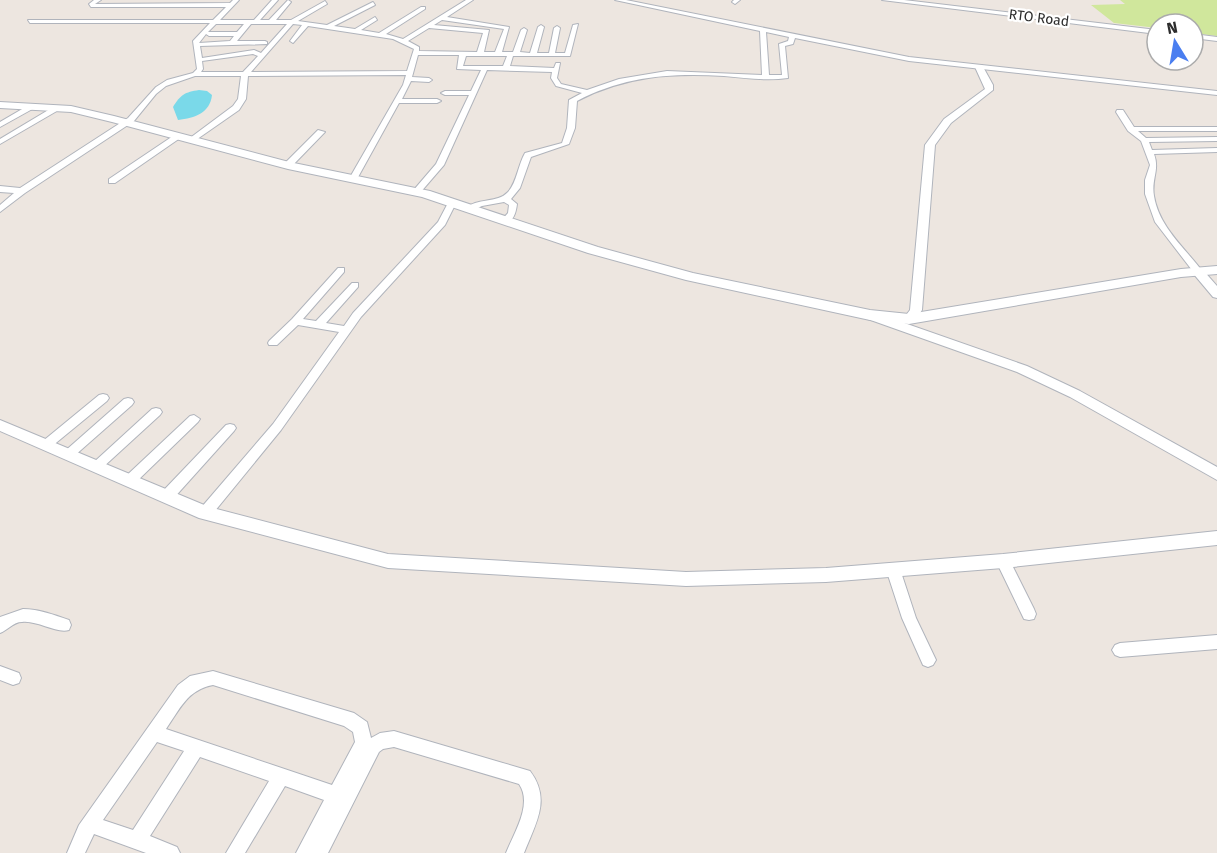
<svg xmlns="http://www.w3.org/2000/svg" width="1217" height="853" font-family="'Fira Sans',sans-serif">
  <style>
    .pitch { fill: #d0e79c }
    .water { fill: #7ad9e9 }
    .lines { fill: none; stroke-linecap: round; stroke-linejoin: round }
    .minor-casing { stroke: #b0b4bc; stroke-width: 2 }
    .tertiary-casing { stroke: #b0b4bc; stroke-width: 2 }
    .secondary-casing { stroke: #b0b4bc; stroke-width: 2 }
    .minor { fill: #fff; fill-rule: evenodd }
    .tertiary { fill: #fff; fill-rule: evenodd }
    .secondary { fill: #fff; fill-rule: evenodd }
    .labels { text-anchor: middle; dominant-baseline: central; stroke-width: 4.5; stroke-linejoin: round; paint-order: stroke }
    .far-street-label { font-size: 14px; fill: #2d2d2d; stroke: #fff }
  </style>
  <rect width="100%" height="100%" fill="#ede6e0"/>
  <path class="pitch" d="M1120,0h97v36l-24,-3v-9h-36v4l-43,-5 -23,-18 34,-1z"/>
  <path class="water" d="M199,90l8,1 5,4c-2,18 -17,23 -34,25l-5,-13c7,-12 12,-15 26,-17z"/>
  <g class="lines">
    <defs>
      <path id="minor" d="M94,0h7l-6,4 135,-1 3,-3h6l-19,20h34l18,-20h6l-18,20h9l19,-20 3,2 -15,18h15l34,-19 2,3 -29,17 29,4 46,-23 2,3 -41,21 21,3 20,-12 2,3 -16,10 18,3 42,-26h4v2l-39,25 17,5 63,-39h7l-26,17 62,10 -7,25h11l8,-22 3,-2 3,2 -7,22 10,1 8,-26 3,-2 3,2 -7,26h12l5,-25 3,-2 3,2 -5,25h10l8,-28 5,-1 -8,32h-57l-3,10 44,2 2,-5h4l-3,15 4,6 26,6 32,-11 48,-8 95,4 -2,-44 -145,-31h11l283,57 308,34v4l-308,-34 -114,-23 -2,6 -8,2 3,32c-21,3 -43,0 -64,-2 -54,-3 -99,0 -147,25l-2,27 -6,16 -38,13 -11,31 -9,11 6,5c-1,8 -3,17 -12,20l-4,-3 7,-8 1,-8 -5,-3 -22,4 -13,6 -4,-3c12,-12 32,-5 43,-17 9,-10 10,-27 17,-39l37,-10 5,-15 2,-28 13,-7 -26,-7 -5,-8 1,-6 -65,-2 -43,95 -25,29 -3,1 -4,-3 24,-28 33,-69h-24l-4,-2 4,-2h26l10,-21 -24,-1 2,-14h-41l-6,22 17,1 3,2 -3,2 -18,-1 -9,18h35l4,2 -4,2h-38l-42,76 -4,2 -4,-2 54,-94 3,-10 -158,1 -2,23 -7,11 -46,32h-3v-4l43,-32 5,-7 3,-23h-46l-29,10 -10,8 -22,27 -109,72 -25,19v-7l14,-12 -14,-1v-6l20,2 108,-70 28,-31 11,-7 26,-7 4,-4 -4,-28 17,-18h-180l-2,-3h185l13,-13h-135l-2,-3zM442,20l62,9 -9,23h-11l5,-22 -55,-5zM216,24h28l-7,8h-29zM251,24h36l-26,29 -7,-3 -52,8 -2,-12 67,-2v-2l-2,-1h-28zM293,24l9,1 -12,16 3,2 15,-17 85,13 21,10 -7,22 -156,1zM429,28l54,5 -6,19 -58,-1v-4l-11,-6zM766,32l23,5 -1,4 -9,3 3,31h-13zM206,34l3,2h25l-4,5 -31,2zM253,54l5,2 -15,16h-42l2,-3 -1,-8zM466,56h41l-4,10h-40z
        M734,0h6l-5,4 -3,-2z
        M29,105l7,2 -36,20v-5z
        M55,106l7,2 -62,36v-5z
        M1117,110h6l11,17h83v4h-79l8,7 71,-1v4l-68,1 3,8 65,-2v4l-63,2c6,16 -3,25 0,42 5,31 31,52 49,76l-2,2h-6l-40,-52 -10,-28v-14l5,-15 -9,-24 -13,-10 -12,-19z
        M318,130l7,2 -34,35h-6v-4z
        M176,134l7,2 -68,47h-6v-4z
        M452,200l4,3 -11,22 -84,92 -80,113 -71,87 -5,1 -5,-1 -2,-4 2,-4 73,-85 66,-92 -41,-7 -21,20h-8l-1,-2 1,-2 23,-22 46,-51h6v4l-41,47 13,2 36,-38h6v4l-32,36 18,3 9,-13 85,-91 10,-19z
        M103,394l4,1 2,3 -2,3 -56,46h-8l-2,-3 2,-3 56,-46z
        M128,398l4,1 2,3 -2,3 -59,52h-8l-2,-3 2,-3 59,-52z
        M156,408l4,1 2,3 -2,3 -59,54h-8l-2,-3 2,-3 59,-54z
        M194,415l6,4 -2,3 -63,61h-10l-1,-3 1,-3 65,-61z
        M230,424l4,1 2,3 -2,3 -62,69h-10l-2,-4 2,-4 64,-67z
        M1003,555l5,2 26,52 2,5 -2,5 -5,1 -5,-1 -28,-58 2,-4z
        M893,563l5,2 2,4 16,49 20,42 -3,5 -5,2 -5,-2 -21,-47 -16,-49 2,-4z
        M23,609c16,0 31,6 46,11l2,5 -2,5c-12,4 -32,-10 -47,-8 -9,0 -14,8 -22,11v-16z
        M1217,635v14l-97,8 -5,-2 -3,-5 3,-5 5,-2z
        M0,666l19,7 2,5 -2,5 -6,2 -13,-5z
        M213,671l141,42 13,9 4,16 9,-5 14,-2 136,40c22,29 5,53 -6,82h-18c8,-20 27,-49 13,-69l-125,-37 -11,2 -4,3 -51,101h-32l28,-53 -39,-14 -40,67h-19l43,-72 -69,-24 -50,79 27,11 3,6h-34l-52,-19 -9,19h-18l12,-28 99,-140 12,-9zM213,685l131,41 9,6 2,10 -23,43 -166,-56c14,-20 21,-39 47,-44zM157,742l27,9 -51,79 -30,-10z"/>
      <path id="tertiary" d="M882,0h22l253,30v4z
        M1193,34l24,3v4l-24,-3z
        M979,65h3l11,20v5l-42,33 -16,22 -13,165 -8,12h-10l-1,-3 7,-9 15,-165 19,-26 41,-30 -10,-22z
        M1198,268l4,1 15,17v12l-4,-1 -21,-25z
        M870,311l157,55 53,25 137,76v13l-147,-83 -53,-25 -152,-54 -1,-3 1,-3z
        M0,420l209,87 179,47 298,18 140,-4 177,-14 214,-23v14l-214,23 -177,14 -140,4 -298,-18 -189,-50 -199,-87z"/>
      <path id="secondary" d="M0,102l71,4 43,10 175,46 141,29 168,56 95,26 177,37 39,4 272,-45 36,-3v8l-36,3 -272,47 -39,-4 -184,-40 -98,-27 -166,-56 -134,-28 -176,-47 -41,-10 -71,-4z"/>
    </defs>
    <use href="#minor" class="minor-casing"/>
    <use href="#tertiary" class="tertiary-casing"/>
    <use href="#secondary" class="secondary-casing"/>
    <use href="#minor" class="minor"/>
    <use href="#tertiary" class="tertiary"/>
    <use href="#secondary" class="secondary"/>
  </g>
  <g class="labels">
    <g class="far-street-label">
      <text transform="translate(1039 18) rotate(7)">RTO Road</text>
    </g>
  </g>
  <g transform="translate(1175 42) rotate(349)"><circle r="28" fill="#ffffff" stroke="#ababab" stroke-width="1.5"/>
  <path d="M0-4.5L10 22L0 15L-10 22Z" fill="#4a7ef0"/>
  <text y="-9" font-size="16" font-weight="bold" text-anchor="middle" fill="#2d2d2d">N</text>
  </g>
</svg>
